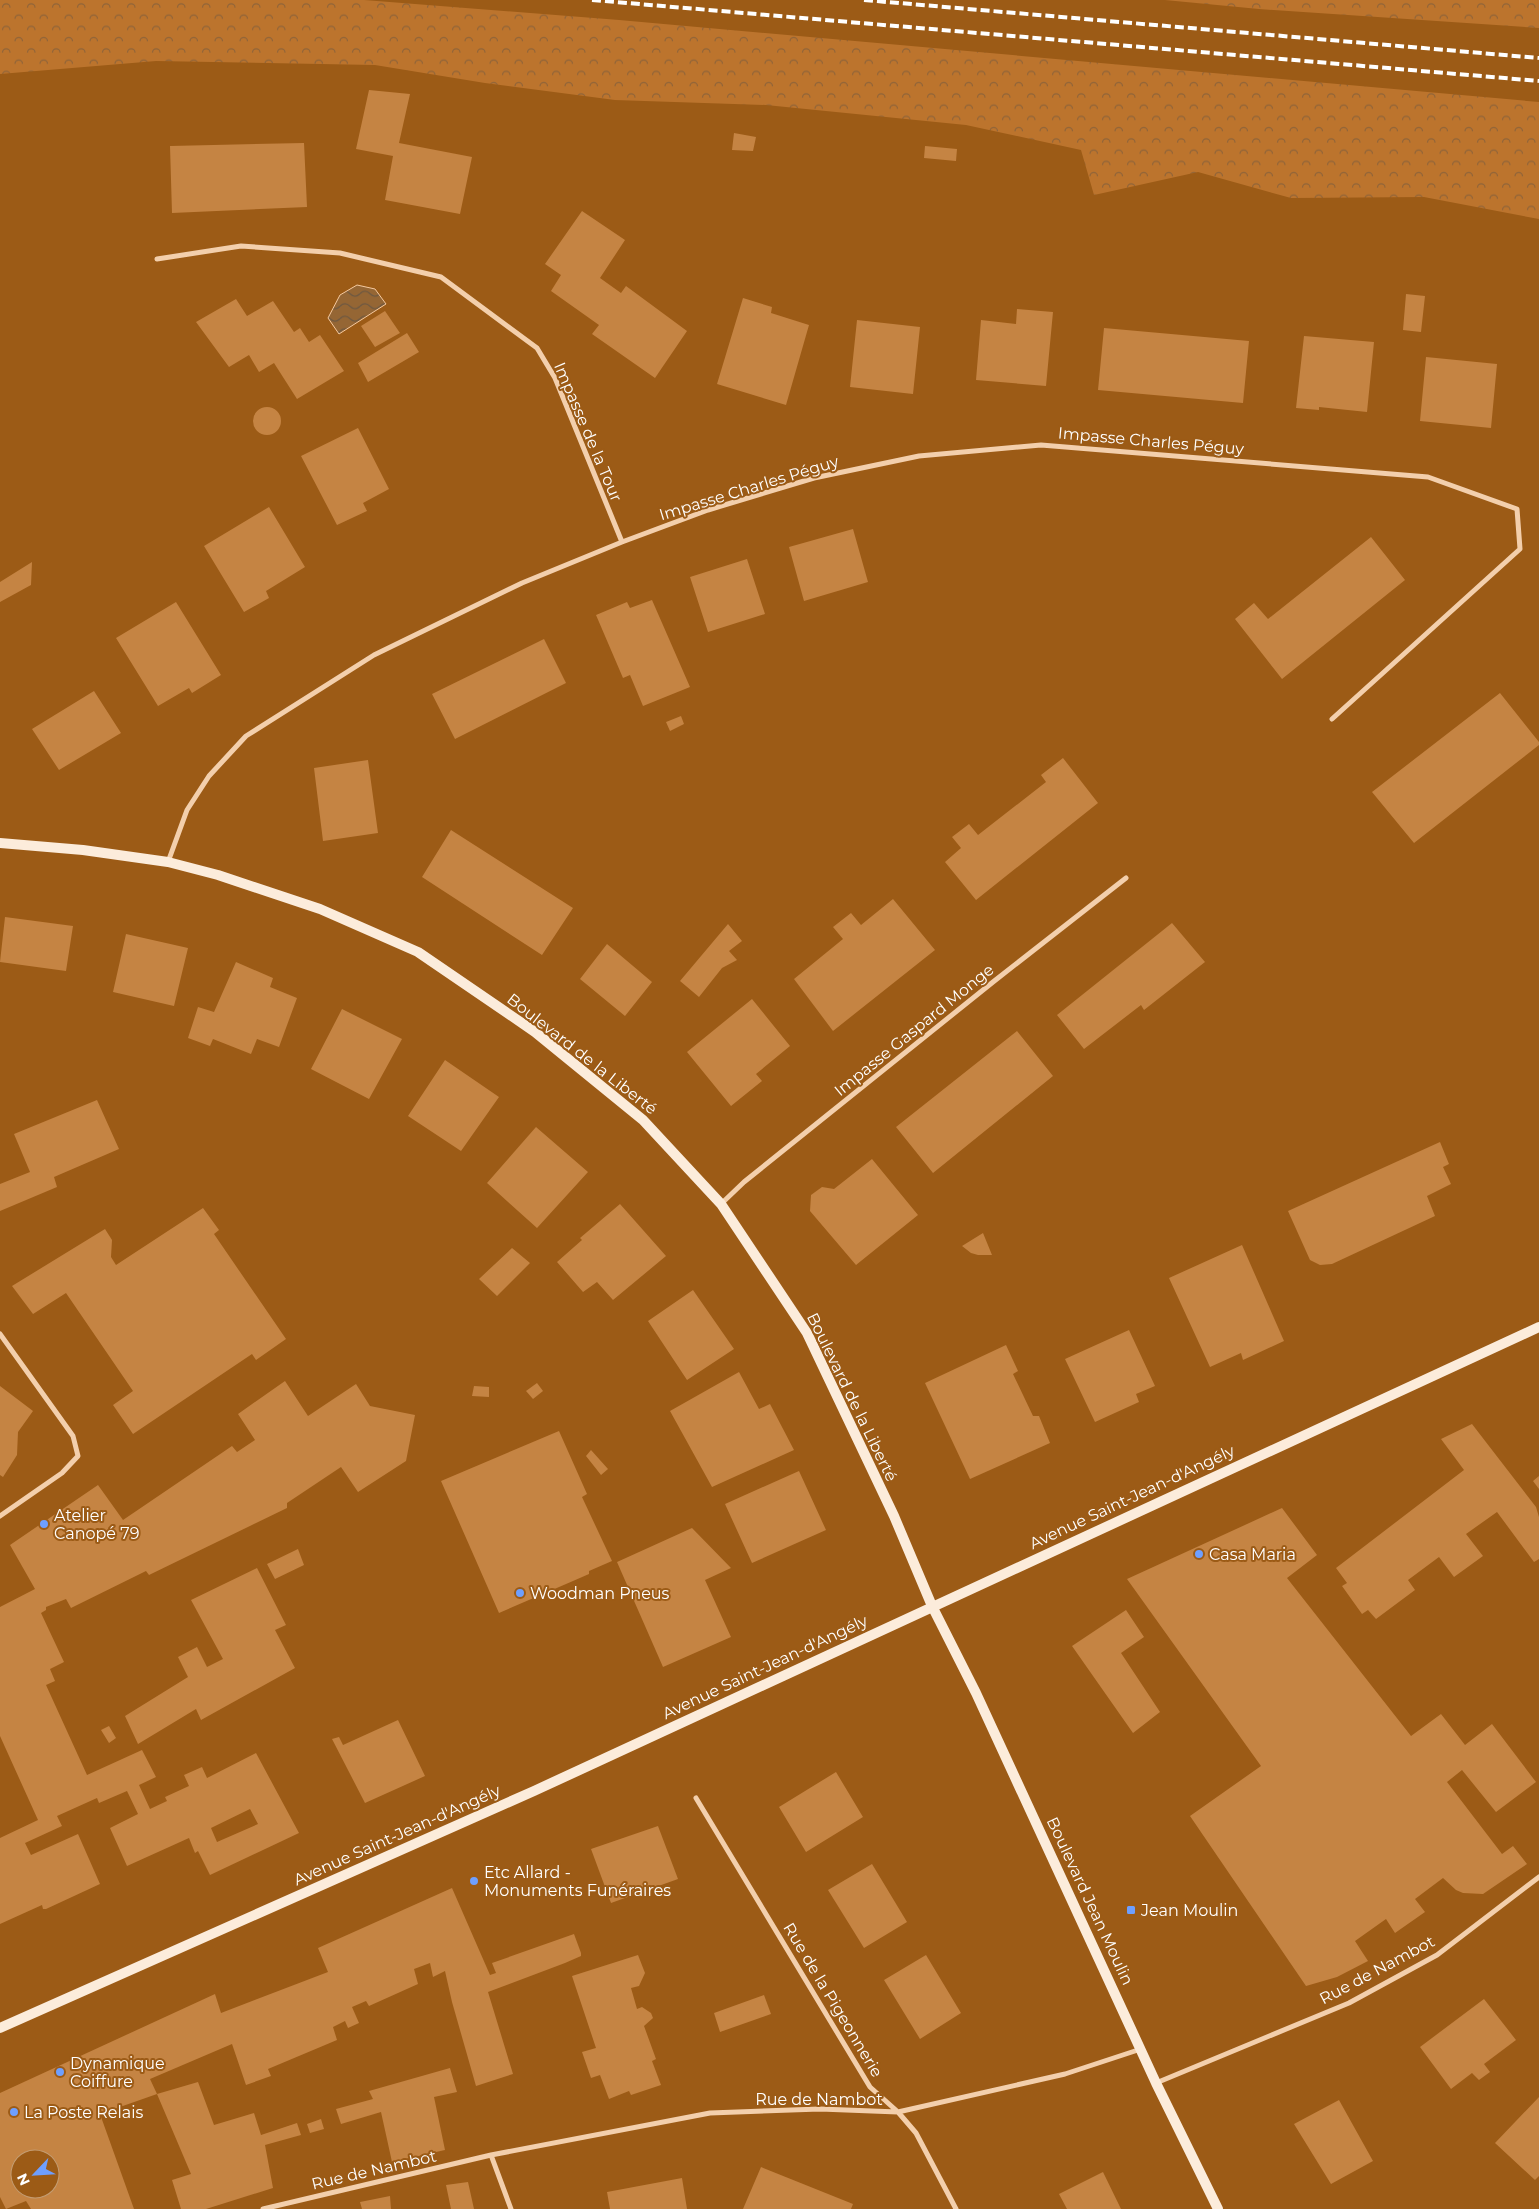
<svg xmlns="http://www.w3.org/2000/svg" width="1539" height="2209" font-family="Montserrat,sans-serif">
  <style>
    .forest { fill: url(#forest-crowns) }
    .water { fill: url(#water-waves); stroke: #f5c99f }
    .building { fill: #c58443; fill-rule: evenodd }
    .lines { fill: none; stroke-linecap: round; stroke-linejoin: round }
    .street { stroke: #f3cfac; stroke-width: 5 }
    .secondary { stroke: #fcecdb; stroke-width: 10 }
    .rail { stroke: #fff; stroke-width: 4; stroke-dasharray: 9 4; stroke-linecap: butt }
    .poi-dot { fill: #6e9fff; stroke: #9c5b16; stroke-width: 2 }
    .labels { text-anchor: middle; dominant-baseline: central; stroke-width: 4; stroke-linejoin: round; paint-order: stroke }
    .street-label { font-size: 16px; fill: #fff; stroke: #9c5b16 }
    .poi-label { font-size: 16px; fill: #fff; stroke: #9c5b16; text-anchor: start }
  </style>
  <defs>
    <pattern id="forest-crowns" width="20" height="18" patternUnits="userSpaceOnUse" patternTransform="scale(1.25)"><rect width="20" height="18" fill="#bc742d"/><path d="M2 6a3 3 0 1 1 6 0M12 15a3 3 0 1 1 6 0" fill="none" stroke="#8f6439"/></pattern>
    <pattern id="water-waves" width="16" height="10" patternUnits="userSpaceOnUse" patternTransform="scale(1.25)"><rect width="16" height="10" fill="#956634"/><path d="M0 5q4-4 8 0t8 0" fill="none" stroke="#6d5841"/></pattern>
  </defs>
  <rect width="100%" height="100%" fill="#9c5b16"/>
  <path class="forest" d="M0,0h364l255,20 920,82v117l-115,-22 -133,1 -93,-26 -104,23 -13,-45 -115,-25 -200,-20 -151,-5 -130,-17 -110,-18 -219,-4 -156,13z
    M1165,0h374v28l-280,-19z"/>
  <path class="water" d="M357,285l18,4 11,15 -47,30 -11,-16 12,-23z"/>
  <path class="building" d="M369,90l41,4 -11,49 73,14 -12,57 -75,-14 8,-44 -37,-7z
    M734,133l22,4 -3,14 -21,-1z
    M304,143l3,64 -135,6 -2,-67z
    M925,146l32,3 -1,12 -32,-3z
    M582,211l43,29 -25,38 21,15 5,-7 61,45 -32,47 -63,-44 7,-9 -48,-34 10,-16 -16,-11z
    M1406,294l19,2 -4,36 -18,-2z
    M743,298l29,9 -1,6 38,12 -23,80 -69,-21z
    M236,299l11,17 26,-15 21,31 6,-4 9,14 11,-7 24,36 -47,28 -23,-36 -15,9 -10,-17 -20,12 -33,-45z
    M1017,309l36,3 -7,74 -70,-6 5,-60 35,4z
    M385,311l15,22 -25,14 -14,-21z
    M857,320l63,7 -7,67 -63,-7z
    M1104,328l145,13 -6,62 -145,-13z
    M407,333l12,19 -51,30 -10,-19z
    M1304,336l70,6 -7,70 -48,-5v3l-23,-2z
    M1426,357l71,7 -6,64 -71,-7z
    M253 421a14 14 0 1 1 28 0a14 14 0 1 1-28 0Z
    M358,428l31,61 -26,14 4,8 -30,14 -36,-69z
    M269,507l36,60 -39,24 3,7 -25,14 -40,-66z
    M853,529l15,53 -64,19 -15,-54z
    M1371,537l34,43 -123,99 -47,-60 19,-16 14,16z
    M747,559l18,55 -57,18 -18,-55z
    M32,562l-1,23 -31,17v-20z
    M652,600l38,87 -47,19 -13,-31 -7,3 -27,-63 31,-13 3,6z
    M176,602l45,73 -29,18 -3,-5 -31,18 -42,-68z
    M544,639l22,44 -111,56 -23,-45z
    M94,691l27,42 -62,37 -27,-41z
    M1500,693l39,49v3l-125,98 -42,-51z
    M681,716l3,8 -14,7 -4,-9z
    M1063,758l35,45 -122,97 -31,-38 16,-14 -9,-11 17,-13 9,11 68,-53 -5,-7z
    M368,760l10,73 -55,8 -9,-73z
    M451,830l122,78 -31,47 -120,-78z
    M893,899l42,51 -102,81 -39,-52 49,-40 -10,-12 18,-14 10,12z
    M5,917l68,9 -7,45 -66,-9z
    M1172,923l33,39 -61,48 -3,-5 -57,44 -27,-34z
    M728,924l14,17 -13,10 8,9 -15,8 -23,29 -19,-16z
    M126,934l62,14 -14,58 -61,-14z
    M607,944l45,38 -27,34 -45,-37z
    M236,962l37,16 -3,9 27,11 -18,49 -22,-8 -6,15 -38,-15 -3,7 -22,-8 10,-31 16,5z
    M752,999l38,47 -34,28 6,7 -31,25 -44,-54z
    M342,1009l60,30 -33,60 -58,-30z
    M1017,1031l36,45 -120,97 -37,-46z
    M445,1060l54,37 -38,54 -53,-35z
    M97,1100l22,49 -65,28 3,10 -57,24v-27l30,-12 -16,-38z
    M536,1127l52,45 -51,56 -50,-45z
    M1440,1142l9,22 -6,3 8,17 -24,12 8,20 -103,48 -12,1 -10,-5 -22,-49z
    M872,1159l46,56 -62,50 -46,-54 1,-16 11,-8 12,2z
    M620,1204l46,52 -53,44 -16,-18 -14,10 -26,-30 25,-22 -2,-2z
    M203,1208l16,22 -5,4 72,105 -30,21 -4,-6 -119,80 -20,-29 20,-14 -67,-98 -33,21 -21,-28 93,-57 7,11 -1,17 5,8z
    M983,1233l9,22h-14l-7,-2 -9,-7z
    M1242,1245l42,96 -41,19 -2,-7 -31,14 -41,-89z
    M512,1248l18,15 -33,33 -18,-17z
    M693,1290l41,59 -47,31 -39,-59z
    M1129,1330l26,56 -19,8 3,8 -44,20 -30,-63z
    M1006,1345l12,26 -5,3 20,42h6l11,27 -80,36 -45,-96z
    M739,1372l20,37 11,-5 24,46 -82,37 -42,-76z
    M285,1381l23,35 48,-32 14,22 45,9 -9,46 -48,31 -17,-25 -54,36v5l-138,67 -3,-4 -75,37 -5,-9 -20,8v3l-5,3 23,49 -14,7 5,12 -9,4 41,90 55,-25 14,27 -17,8 11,24 17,-8 -2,-4 24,-11 -5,-11 18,-8 5,11 49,-25 43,80 -89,42 -12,-24 -3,2 -6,-15 -62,28 -17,-38 28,-14 -11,-23 -28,12 -2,-5 -40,18 5,10 -37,17 6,12 47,-21 22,50 -54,25h-3l-1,-4 -42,19v-86l38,-18 -38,-84v-129l35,-18 -25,-44 88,-60 25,35 109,-74 5,6 18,-12 -17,-26zM250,1809l8,15 -41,18 -6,-14z
    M537,1383l6,8 -10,8 -7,-8z
    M0,1386l33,25 -15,21 -1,23 -14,22 -3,-2z
    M474,1386l15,1v10l-17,-1z
    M1472,1424l64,83 3,10v42l-5,3 -37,-50 -31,22 17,22 -29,21 -15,-20 -31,23 7,10 -39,29 -8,-9 -6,4 -20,-28 5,-3 -11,-15 128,-98 -23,-31z
    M559,1431l28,63 -5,3 30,64 -23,10v3l-16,7 -74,32 -58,-132z
    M591,1450l17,19 -7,6 -15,-19z
    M799,1471l27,59 -74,33 -27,-59z
    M1539,1476v13l-6,-8z
    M1282,1508l35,47 -30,23 124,158 30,-22 24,31 27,-21 44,58 -40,30 -34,-42 -15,12 55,72 11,-8 14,18 -44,30 -20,-1 -7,-3 -13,-12 -28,21 10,13 -30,21 -9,-14 -31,22 13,20 -31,16 -31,9 -116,-170 71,-50 -134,-187z
    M692,1528l39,40 -26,12 26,57 -68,30 -46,-105z
    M298,1549l6,16 -29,14 -8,-15z
    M257,1568l29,57 -11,5 20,38 -94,52 -5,-11 -58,35 -13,-28 63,-39 -10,-20 19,-10 10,20 16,-8 -32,-59z
    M1126,1610l18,27 -23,16 39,59 -27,21 -61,-87z
    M398,1720l27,56 -60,27 -33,-64 7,-2 4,8z
    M109,1726l7,12 -7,5 -8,-13z
    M836,1772l27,45 -57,35 -27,-45z
    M658,1826l20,53 -67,24 -20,-54z
    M872,1864l35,58 -43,26 -36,-58z
    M452,1888l38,87 6,-2 -4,-10 82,-29 7,19v3l-16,7 -77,29 25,82 -37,12 -24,-84 -7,-31 -12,6 -3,-14 -16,6 4,15 -49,22 -3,-5 -14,6 7,16 -11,5 -3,-7 -12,6 4,13 -69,29 3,7 -25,9 -14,-41 -82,35 7,15 -57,20 34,95h-103l-5,-8 -20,8 -6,-12v-104l215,-99 6,19 107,-41 -10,-24zM20,2159h30v30h-30z
    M638,1955l7,18 -6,13 -8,2 6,21 5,-2 9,6 2,5 -9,8 12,33 -4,2 9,24 -30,10 -2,-4 -20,8 -9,-24 -9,3 -9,-26 14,-4 -24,-72z
    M926,1955l35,58 -41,26 -36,-59z
    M764,1995l7,19 -51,18 -6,-19z
    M1484,1999l32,41 -32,24 6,8 -11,8 -7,-7 -21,16 -31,-42z
    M450,2068l7,24 -23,5 11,53 -53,12 -11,-50 -40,12 -5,-15 37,-10 -4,-8z
    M198,2082l16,43 40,-12 7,22 36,-12 4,12 -36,10 8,43 -67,21h-25l-9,-29 19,-6 -34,-80z
    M1539,2097v79l-4,4 -40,-37z
    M1339,2100l34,61 -42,23 -37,-60z
    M321,2119l3,10 -14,4 -3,-9z
    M761,2167l92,37 -2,5h-108z
    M1103,2172l18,37h-54l-8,-15z
    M682,2178l5,31h-77l-3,-17z
    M468,2182l6,27h-23l-5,-24z
    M390,2196l1,13h-29l-2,-7z"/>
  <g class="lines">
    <path class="street" d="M157,259l84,-13 99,7 101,24 96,71 18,30 67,164
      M168,862l19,-52 22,-34 37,-40 128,-81 148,-72 100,-41 86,-32 106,-32 105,-22 122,-11 387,32 89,32 3,40 -188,170
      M721,1204l23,-22 249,-200 133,-104
      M0,1334l73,102 5,20 -16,17 -62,43
      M696,1798l174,289 28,25 18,21 40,76
      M1156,2083l193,-80 88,-48 102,-78
      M491,2155l20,54
      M263,2209l228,-54 219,-42 110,-4 78,3 167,-38 76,-25"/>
    <path class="secondary" d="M0,843l83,7 85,12 50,13 102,34 98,43 117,80 108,88 78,84 86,129 87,183 38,90 44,87 180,390 62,126
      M0,2028l534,-237 1005,-464"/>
    <path class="rail" d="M592,0l947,81
      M864,0l675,58"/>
  </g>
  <g class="poi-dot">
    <circle cx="44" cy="1524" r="5"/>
    <circle cx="1199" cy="1554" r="5"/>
    <circle cx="520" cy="1593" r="5"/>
    <circle cx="474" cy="1881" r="5"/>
    <rect x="1126" y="1905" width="10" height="10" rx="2.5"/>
    <circle cx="60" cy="2072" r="5"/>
    <circle cx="14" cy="2112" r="5"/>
  </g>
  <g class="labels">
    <g class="street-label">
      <text transform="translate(588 432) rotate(67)">Impasse de la Tour</text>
      <text transform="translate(1151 441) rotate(5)">Impasse Charles Péguy</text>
      <text transform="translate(749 488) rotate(-17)">Impasse Charles Péguy</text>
      <text transform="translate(914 1030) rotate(-39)">Impasse Gaspard Monge</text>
      <text transform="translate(582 1054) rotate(38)">Boulevard de la Liberté</text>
      <text transform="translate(852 1397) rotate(64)">Boulevard de la Liberté</text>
      <text transform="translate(1132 1497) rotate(-25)">Avenue Saint-Jean-d'Angély</text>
      <text transform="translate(765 1667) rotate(-25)">Avenue Saint-Jean-d'Angély</text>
      <text transform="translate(397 1835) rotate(-24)">Avenue Saint-Jean-d'Angély</text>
      <text transform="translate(1090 1901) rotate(65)">Boulevard Jean Moulin</text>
      <text transform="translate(1377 1970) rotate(-28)">Rue de Nambot</text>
      <text transform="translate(833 2000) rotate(59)">Rue de la Pigeonnerie</text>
      <text x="819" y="2099">Rue de Nambot</text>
      <text transform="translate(374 2170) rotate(-13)">Rue de Nambot</text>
    </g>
    <g class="poi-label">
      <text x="54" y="1515">Atelier<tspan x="54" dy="18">Canopé 79</tspan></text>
      <text x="1209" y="1554">Casa Maria</text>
      <text x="530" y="1593">Woodman Pneus</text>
      <text x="484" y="1872">Etc Allard -<tspan x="484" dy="18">Monuments Funéraires</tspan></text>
      <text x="1141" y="1910">Jean Moulin</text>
      <text x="70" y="2063">Dynamique<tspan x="70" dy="18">Coiffure</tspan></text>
      <text x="24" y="2112">La Poste Relais</text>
    </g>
  </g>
  <g transform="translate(35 2174) rotate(245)"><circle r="24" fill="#9c5b16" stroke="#c49d73"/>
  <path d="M0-4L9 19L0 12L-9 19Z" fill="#6e9fff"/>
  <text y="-8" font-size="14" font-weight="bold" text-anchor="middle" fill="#ffffff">N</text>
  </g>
</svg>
